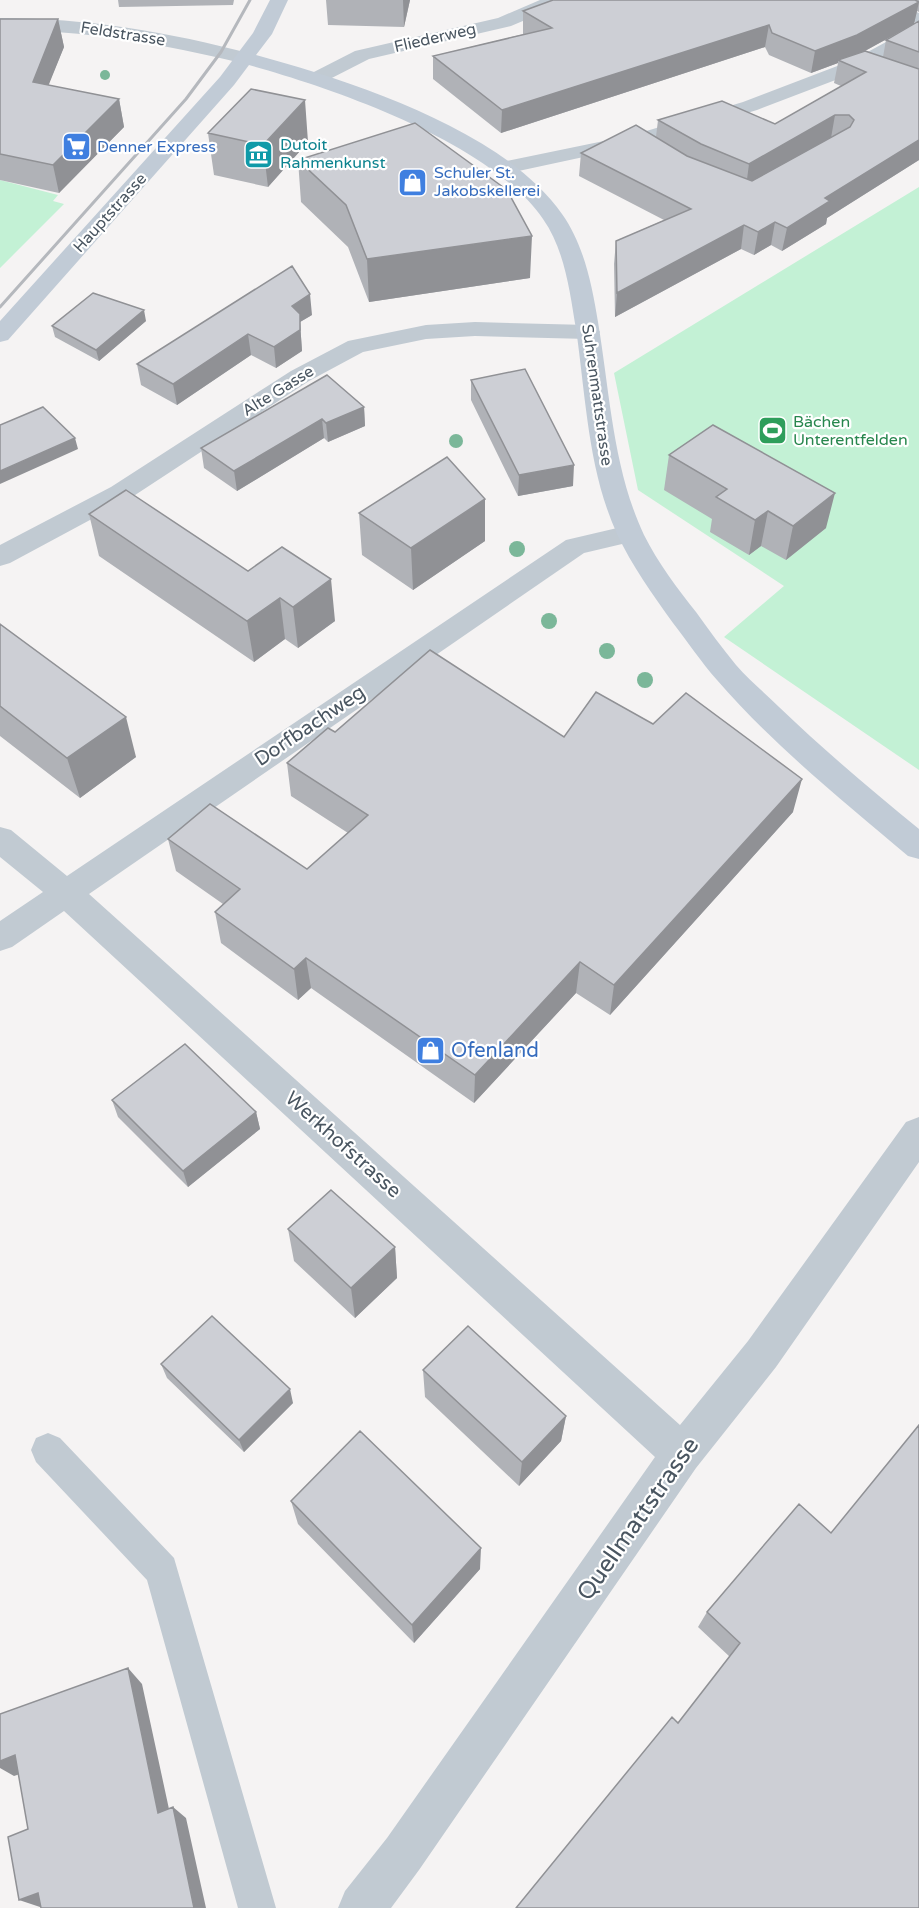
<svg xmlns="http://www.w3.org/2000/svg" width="919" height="1908" font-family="'Varela Round',sans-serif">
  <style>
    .green { fill: #c3f1d5 }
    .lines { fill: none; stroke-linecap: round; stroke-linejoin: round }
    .lane { fill: #c1cad2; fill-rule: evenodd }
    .street { fill: #c1cad2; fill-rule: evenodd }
    .secondary { fill: #c1cbd6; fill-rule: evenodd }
    .rail { stroke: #b5b8bd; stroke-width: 3 }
    .tree { fill: #7bb799 }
    .wall { fill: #b0b2b7; fill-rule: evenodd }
    .shaded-wall { fill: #909195 }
    .building { fill: #cdcfd5; stroke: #909195; stroke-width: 1.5 }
    .labels { text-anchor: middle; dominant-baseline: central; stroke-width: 4.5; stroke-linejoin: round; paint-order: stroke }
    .far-street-label { font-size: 16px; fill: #4a5661; stroke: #fff }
    .far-culture-label { font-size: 16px; fill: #0d838f; stroke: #fff; text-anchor: start }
    .far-shop-label { font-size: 16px; fill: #366cbe; stroke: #fff; text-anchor: start }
    .far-leisure-label { font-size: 16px; fill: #27864d; stroke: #fff; text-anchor: start }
    .street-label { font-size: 20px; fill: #4a5661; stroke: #fff }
    .shop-label { font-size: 20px; fill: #366cbe; stroke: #fff; text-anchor: start }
    .near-street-label { font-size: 24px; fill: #4a5661; stroke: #fff }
  </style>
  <rect width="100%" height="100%" fill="#f5f3f3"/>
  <path class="green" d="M0,180l58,15 -5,6 11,3 -64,64z
    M919,187v583l-195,-133 60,-51 -146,-96 -24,-117z"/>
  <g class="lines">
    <path class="lane" d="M867,0h21l31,13v11l-49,-21z
      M48,1433l12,5 114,120 102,350h-38l-91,-328 -111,-118 -5,-12 5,-12z"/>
    <path class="street" d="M540,0h25l-2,4 -52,22 -142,33 -47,24h-14l-3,-4 3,-4 47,-24 143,-33z
      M0,18c86,0 169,14 252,36l3,4 -3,4 -7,2c-81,-20 -161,-34 -245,-34z
      M919,24v14l-52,30 -110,42 -113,34 -139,30 -8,-1 -3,-5 3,-5 136,-28 110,-33 110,-42z
      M475,322l113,3 8,2 4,5 -4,5 -8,2 -113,-3 -49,3 -63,13 -54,29 -180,118 -119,64 -10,3v-21l111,-58 180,-116 57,-30 78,-16z
      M630,525l9,3 4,6 -4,6 -55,13 -495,341 591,531 68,-84 158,-219 13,-5v45l-143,205 -80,101 -277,402 -28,38h-53l7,-17 42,-53 268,-381 -591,-546 -52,36 -12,4v-30l43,-29 -43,-35v-30l11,3 56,46 499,-336z"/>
    <path class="secondary" d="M270,0h18l-16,34 -16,21c95,26 248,75 306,159 22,31 30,71 36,108 12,72 15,147 46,213 14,28 33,53 52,77 13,18 26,36 40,53 13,15 29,28 43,42 45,43 92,83 140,122v30l-11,-3c-64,-54 -137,-113 -191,-176 -16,-18 -29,-38 -44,-57 -20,-28 -41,-57 -56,-89 -29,-64 -31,-136 -41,-205 -6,-36 -11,-79 -33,-110 -52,-76 -207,-130 -294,-154l-15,20 -226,255 -8,2v-21l220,-244 33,-44z"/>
    <path class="rail" d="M0,307l186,-208 35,-47 29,-52"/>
  </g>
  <g class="tree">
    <circle cx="105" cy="75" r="5"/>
    <circle cx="456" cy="441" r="7"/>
    <circle cx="517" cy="549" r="8"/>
    <circle cx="549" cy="621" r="8"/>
    <circle cx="607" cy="651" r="8"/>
    <circle cx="645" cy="680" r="8"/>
  </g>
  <path class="wall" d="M118,0h116l-1,5 -114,2z
    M326,0h84l-6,27 -76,-2z
    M553,0h366v12l-2,-1 -3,13 5,-3v139l-92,58 -1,6 -44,27 -11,-6 -17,10 -13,-6 -126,68 -1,-53 2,-23 48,-21 -85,-44 2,-23 75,-16 2,-17 117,4 66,-38 -7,-3 4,-20 -27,10 -42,-18 -4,-8 -264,86 -68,-54v-23l91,-22h-1v-23zM905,29l-19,11 -3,17 -18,-6z
    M0,19h58l6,28 -16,38 71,14 5,28 -65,66 -59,-13z
    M208,133l100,9 -40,45 -54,-12z
    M298,160l232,118 -161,24 -21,-55 -47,-45z
    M312,315l-12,7 2,29 -26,17 -25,-13 -74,50 -36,-20 -4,-21z
    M146,321l-47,40 -44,-24 -3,-11z
    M471,380l102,106 -55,10 -47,-96z
    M364,407l1,19 -37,16 -4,-4 -87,53 -33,-23 -3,-20z
    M669,455l157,73 -40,32 -25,-14 -12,9 -39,-23 2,-13 -48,-29z
    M359,513l126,28 -72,49 -51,-35z
    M89,514l159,57 87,50 -37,27 -13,-9 -31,23 -155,-106z
    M0,624l136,133 -56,41 -80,-62z
    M335,732l229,5 229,75 -183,203 -34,-22 -102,110 -163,-115 -13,12 -77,-57 -6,-31 8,-8 -47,-33 -8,-32 139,30 41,-36 -57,-37 -4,-33z
    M112,1100l144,12 4,17 -72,58 -70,-70z
    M288,1229l107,18 2,31 -42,40 -61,-57z
    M161,1364l132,39 -49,49 -77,-74z
    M423,1370l143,46 -5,25 -42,45 -94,-89z
    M291,1501l189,68 -66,74 -116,-119z
    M831,1533l-101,124 -32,-30 9,-15z"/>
  <path class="shaded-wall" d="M403,0h7l-6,27z
    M919,2l-5,22 -62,34 -14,2v3l-27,10 4,-22z
    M58,19l6,28 -25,62 -6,-27z
    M769,25l-4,22 -264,86 1,-23z
    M119,99l5,28 -65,66 -6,-28z
    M305,100l3,42 -40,45 -5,-42z
    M835,115l-4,23 -85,49 3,-23z
    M919,140v20l-92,58 -1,6 -44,27 5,-23 38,-30z
    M775,222l-4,23 -17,10 4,-23z
    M744,225l-3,24 -126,68 2,-24z
    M532,236l-2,42 -161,24 -2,-43z
    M310,294l2,21 -12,7 2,29 -26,17 -2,-21 18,-41z
    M144,310l2,11 -47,40 -3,-11z
    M248,334l3,21 -74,50 -4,-21z
    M364,407l1,19 -37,16 -2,-19z
    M322,419l2,19 -87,53 -3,-20z
    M75,438l3,11 -78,35v-13z
    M574,465l-1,21 -55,10 1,-21z
    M835,493l-9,35 -40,32 7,-34z
    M485,499v42l-72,49 -2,-42z
    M768,511l-7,35 -12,9 6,-35z
    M331,579l4,42 -37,27 -5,-41z
    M280,598l5,41 -31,23 -7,-41z
    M126,717l10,40 -56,41 -13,-40z
    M802,779l-9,33 -183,203 4,-30z
    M306,958l5,30 -13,12 -4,-31z
    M580,962l-4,31 -102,110 1,-28z
    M256,1112l4,17 -72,58 -5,-16z
    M395,1247l2,31 -42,40 -4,-30z
    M290,1389l3,14 -49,49 -5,-12z
    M566,1416l-5,25 -42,45 3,-24z
    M481,1548l-1,21 -66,74 -2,-18z
    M128,1668l14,16 30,139 -14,-10z
    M15,1755l20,14 -21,7 -14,-8v-7z
    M173,1807l13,11 20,90h-12z
    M38,1893l21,7 -19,7 -21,-7z"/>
  <path class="building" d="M553,0h362l4,2 -62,33 -42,16 -43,-18 -3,-8 -267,85 -69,-54 119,-28 -29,-17z
    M0,19h58l-25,63 86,17 -66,66 -53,-11z
    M919,21v31l-33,-12z
    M865,51l54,18v71l-94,58 5,3 -43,27 -12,-6 -17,10 -14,-7 -127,68 -1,-52 75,-32 -110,-56 55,-28 51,31 65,25 98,-54 4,-7 -5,-5h-14l-86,49 -48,-20 -43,-24 64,-19 53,23 91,-52 -28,-12z
    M251,89l54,11 -42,45 -55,-12z
    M415,123l92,67 25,46 -165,23 -21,-54 -48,-45z
    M292,266l18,28 -18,12 8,8v16l-26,17 -26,-13 -75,50 -36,-20z
    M93,293l51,17 -48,40 -44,-24z
    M525,369l49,96 -55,10 -48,-95z
    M327,375l37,32 -38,16 -4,-4 -88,52 -33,-23z
    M43,407l32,31 -75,33v-46z
    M713,425l122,68 -42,33 -25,-15 -13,9 -39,-23 11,-8 -58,-34z
    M447,457l38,42 -74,49 -52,-35z
    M126,490l122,81 34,-24 49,32 -38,28 -13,-9 -33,23 -158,-107z
    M0,624l126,93 -59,41 -67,-52z
    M430,650l134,87 32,-45 57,32 33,-31 116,86 -188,206 -34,-23 -105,113 -169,-117 -12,11 -79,-57 25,-23 -72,-50 42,-35 97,65 61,-54 -81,-52 41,-35 7,4z
    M185,1044l71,68 -73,59 -71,-71z
    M331,1190l64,57 -44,41 -63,-59z
    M212,1316l78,73 -51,51 -78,-76z
    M468,1326l98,90 -44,46 -99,-92z
    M919,1425v483h-403l156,-191 6,6 62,-80 -33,-31 92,-108 32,29z
    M360,1431l121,117 -69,77 -121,-124z
    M128,1668l30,145 15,-6 21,101h-153l-3,-15 -19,7 -11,-63 20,-8 -13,-74 -15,6v-47z"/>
  <defs>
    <symbol id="supermarket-square" viewBox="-11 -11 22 22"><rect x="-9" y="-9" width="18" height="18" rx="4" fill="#3f7fe0" stroke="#fff"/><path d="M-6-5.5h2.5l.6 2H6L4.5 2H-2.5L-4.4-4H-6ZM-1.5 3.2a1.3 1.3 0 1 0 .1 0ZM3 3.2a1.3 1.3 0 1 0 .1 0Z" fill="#fff"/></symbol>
    <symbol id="museum-square" viewBox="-11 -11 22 22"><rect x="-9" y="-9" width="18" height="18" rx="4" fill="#0f9aa8" stroke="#fff"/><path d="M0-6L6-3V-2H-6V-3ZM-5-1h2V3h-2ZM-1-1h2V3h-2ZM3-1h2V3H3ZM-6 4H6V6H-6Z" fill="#fff"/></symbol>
    <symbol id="shop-square" viewBox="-11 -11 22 22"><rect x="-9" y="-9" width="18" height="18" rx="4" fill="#3f7fe0" stroke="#fff"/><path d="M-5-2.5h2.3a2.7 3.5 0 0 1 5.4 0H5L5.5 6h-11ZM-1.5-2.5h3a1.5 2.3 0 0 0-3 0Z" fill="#fff"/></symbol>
    <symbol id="stadium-square" viewBox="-11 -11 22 22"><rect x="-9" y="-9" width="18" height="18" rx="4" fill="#2e9e5b" stroke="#fff"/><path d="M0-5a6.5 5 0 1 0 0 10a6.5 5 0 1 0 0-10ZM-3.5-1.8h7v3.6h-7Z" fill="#fff"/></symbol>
  </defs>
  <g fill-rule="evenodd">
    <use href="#supermarket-square" x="60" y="130" width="33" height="33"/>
    <use href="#museum-square" x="242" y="138" width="33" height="33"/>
    <use href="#shop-square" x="396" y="166" width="33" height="33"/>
    <use href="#stadium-square" x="756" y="414" width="33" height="33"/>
    <use href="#shop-square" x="414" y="1034" width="33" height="33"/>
  </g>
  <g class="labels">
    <g class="far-street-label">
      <text transform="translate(123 34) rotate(9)">Feldstrasse</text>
      <text transform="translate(435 38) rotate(-13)">Fliederweg</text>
      <text transform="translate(110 213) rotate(-48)">Hauptstrasse</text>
      <text transform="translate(278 391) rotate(-32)">Alte Gasse</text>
      <text transform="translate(597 395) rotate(82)">Suhrenmattstrasse</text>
    </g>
    <g class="far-culture-label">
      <text x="280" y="145">Dutoit<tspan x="280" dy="18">Rahmenkunst</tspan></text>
    </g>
    <g class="far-shop-label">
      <text x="97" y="147">Denner Express</text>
      <text x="434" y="173">Schuler St.<tspan x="434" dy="18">Jakobskellerei</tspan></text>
    </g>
    <g class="far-leisure-label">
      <text x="793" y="422">Bächen<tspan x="793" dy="18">Unterentfelden</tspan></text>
    </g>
    <g class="street-label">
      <text transform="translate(310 726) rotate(-34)">Dorfbachweg</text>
      <text transform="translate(343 1145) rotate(42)">Werkhofstrasse</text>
    </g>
    <g class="shop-label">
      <text x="451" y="1051">Ofenland</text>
    </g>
    <g class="near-street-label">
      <text transform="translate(638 1519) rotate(-55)">Quellmattstrasse</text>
    </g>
  </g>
</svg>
